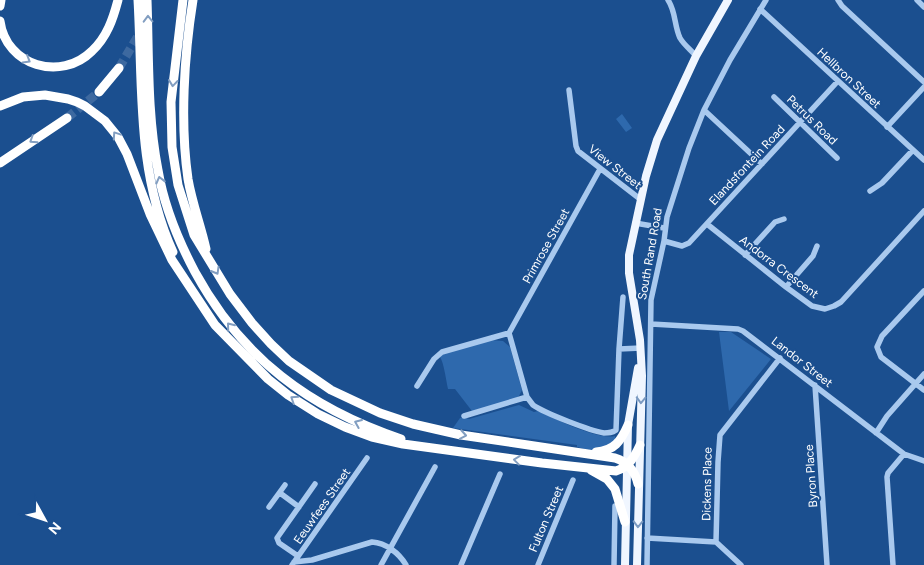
<svg xmlns="http://www.w3.org/2000/svg" width="924" height="565" font-family="Figtree,sans-serif">
  <style>
    .green { fill: #2e69ad }
    .lines { fill: none; stroke-linecap: round; stroke-linejoin: round }
    .highway-tunnel { stroke: #3d69a0; stroke-width: 9; stroke-dasharray: 9 4.5; stroke-linecap: butt }
    .minor { stroke: #a9c9ee; stroke-width: 5.5 }
    .major { stroke: #f0f6ff; stroke-width: 8 }
    .highway { stroke: #fff; stroke-width: 9 }
    .oneway { stroke: #829ec1 }
    .oneway2 { stroke: #7b9ac1 }
    .labels { text-anchor: middle; dominant-baseline: central; stroke-width: 4; stroke-linejoin: round; paint-order: stroke }
    .street-label { font-size: 12px; fill: #fff; stroke: #1b4f8f }
  </style>
  <rect width="100%" height="100%" fill="#1b4f8f"/>
  <path class="green" d="M622,114l10,14 -6,4 -10,-13z
    M719,332h12l40,27 -42,52z
    M490,340l13,1 7,6 12,43 -3,6 -4,3 -43,12 -17,-22h-7c-2,-9 -4,-26 -8,-32l3,-3z
    M519,405l15,7 4,-1c18,8 59,29 77,25l1,8c-16,6 -22,8 -39,3v-2l-124,-17 7,-10 4,-1 5,2z"/>
  <g class="lines">
    <path class="highway-tunnel" d="M119,68l22,-37
      M67,118l32,-26"/>
    <path class="minor" d="M668,0c8,12 6,25 12,38 4,7 11,12 16,18
      M838,0l4,6 82,76
      M917,0l7,7
      M760,9l164,151
      M569,90l7,56 2,5 62,48
      M774,97l63,61
      M704,110l58,54
      M887,127l37,-40
      M600,169l-91,164 18,64 6,8c11,8 58,26 71,28 5,0 8,0 12,-3l3,-81 4,-52
      M870,191l12,-8 31,-33
      M635,223l29,5
      M707,224l79,63 26,19 13,3 9,-3 7,-4 83,-91
      M664,241l18,5 7,-3 149,-162
      M745,255l30,-33 9,-3
      M786,287l27,-31 4,-10
      M924,291l-42,45 -5,11 4,10 43,33
      M651,324l87,5 5,2 161,123 20,7
      M619,349l22,-1
      M815,385l12,180
      M417,386l17,-27 8,-7 67,-19
      M464,416l63,-19
      M876,433l11,-17 37,-42
      M280,493l19,14
      M269,507l16,-22
      M647,538l69,4 25,23
      M716,542l2,-80 2,-27 60,-77
      M298,556l-19,-13 -2,-5 38,-54
      M294,562l18,-2 60,-18c14,1 27,11 34,23
      M292,565l75,-107
      M381,565l54,-98
      M461,565l39,-91
      M538,565l35,-85
      M614,565l1,-59
      M647,565l4,-265 13,-59 3,-24 22,-69 15,-38 26,-50 36,-60
      M893,565l-6,-88 1,-4 16,-19"/>
    <path class="major" d="M625,565l3,-140 10,-57
      M637,565l5,-189 -2,-36 -11,-67v-18l17,-79 11,-36 39,-84 32,-56"/>
    <path class="highway" d="M138,0c5,86 -2,171 35,252
      M147,0c2,56 0,114 11,170 6,36 20,70 37,102 47,86 114,136 206,167
      M183,0l-12,102 1,45 6,38 16,50 36,59 22,29 19,21 18,17 42,29 49,23 33,11 48,11 154,23c13,4 20,13 23,26
      M193,0c-9,56 -13,123 -5,179 4,24 13,47 18,70
      M0,6l1,-6
      M0,21c6,45 61,61 92,30 15,-14 21,-32 26,-51
      M99,92l20,-24
      M0,106l23,-9 22,-2 23,4 9,3 8,4 20,15 13,16 9,17 23,60 22,46 43,65 53,54 20,16 30,19 27,13 27,10 31,7 139,19 74,8c13,-4 19,-15 24,-26
      M0,163l67,-45
      M596,452c18,-1 25,-11 32,-27
      M591,470l16,9 8,10 10,33"/>
  </g>
  <defs><path id="oneway-chevron" d="M-2-3.5L2.5 0L-2 3.5" fill="none" stroke-width="1.6" stroke-linecap="round" stroke-linejoin="round" transform="scale(1.25)"/></defs>
  <g class="oneway">
    <use href="#oneway-chevron" transform="translate(148 19) rotate(-91)"/>
    <use href="#oneway-chevron" transform="translate(27 60) rotate(31)"/>
    <use href="#oneway-chevron" transform="translate(173 83) rotate(96)"/>
    <use href="#oneway-chevron" transform="translate(116 135) rotate(-124)"/>
    <use href="#oneway-chevron" transform="translate(33 140) rotate(147)"/>
    <use href="#oneway-chevron" transform="translate(160 180) rotate(-104)"/>
    <use href="#oneway-chevron" transform="translate(216 271) rotate(60)"/>
    <use href="#oneway-chevron" transform="translate(230 326) rotate(-129)"/>
    <use href="#oneway-chevron" transform="translate(294 399) rotate(-147)"/>
    <use href="#oneway-chevron" transform="translate(358 423) rotate(-157)"/>
    <use href="#oneway-chevron" transform="translate(463 435) rotate(10)"/>
    <use href="#oneway-chevron" transform="translate(517 460) rotate(-173)"/>
  </g>
  <g class="oneway2">
    <use href="#oneway-chevron" transform="translate(641 400) rotate(92)"/>
    <use href="#oneway-chevron" transform="translate(638 524) rotate(91)"/>
  </g>
  <g class="labels">
    <g class="street-label">
      <text transform="translate(849 78) rotate(43)">Hellbron Street</text>
      <text transform="translate(812 120) rotate(44)">Petrus Road</text>
      <text transform="translate(747 165) rotate(-47)">Elandsfontein Road</text>
      <text transform="translate(615 167) rotate(38)">View Street</text>
      <text transform="translate(546 246) rotate(-61)">Primrose Street</text>
      <text transform="translate(650 254) rotate(-80)">South Rand Road</text>
      <text transform="translate(779 267) rotate(37)">Andorra Crescent</text>
      <text transform="translate(802 362) rotate(38)">Landor Street</text>
      <text transform="translate(811 476) rotate(-94)">Byron Place</text>
      <text transform="translate(707 484) rotate(-89)">Dickens Place</text>
      <text transform="translate(322 506) rotate(-55)">Eeuwfees Street</text>
      <text transform="translate(546 519) rotate(-67)">Fulton Street</text>
    </g>
  </g>
  <g transform="translate(45 520) rotate(130)" stroke="#1b4f8f" stroke-width="4" paint-order="stroke">
  <path d="M0-4L9 19L0 12L-9 19Z" fill="#ffffff"/>
  <text y="-8" font-size="14" font-weight="bold" text-anchor="middle" fill="#ffffff">N</text>
  </g>
</svg>
